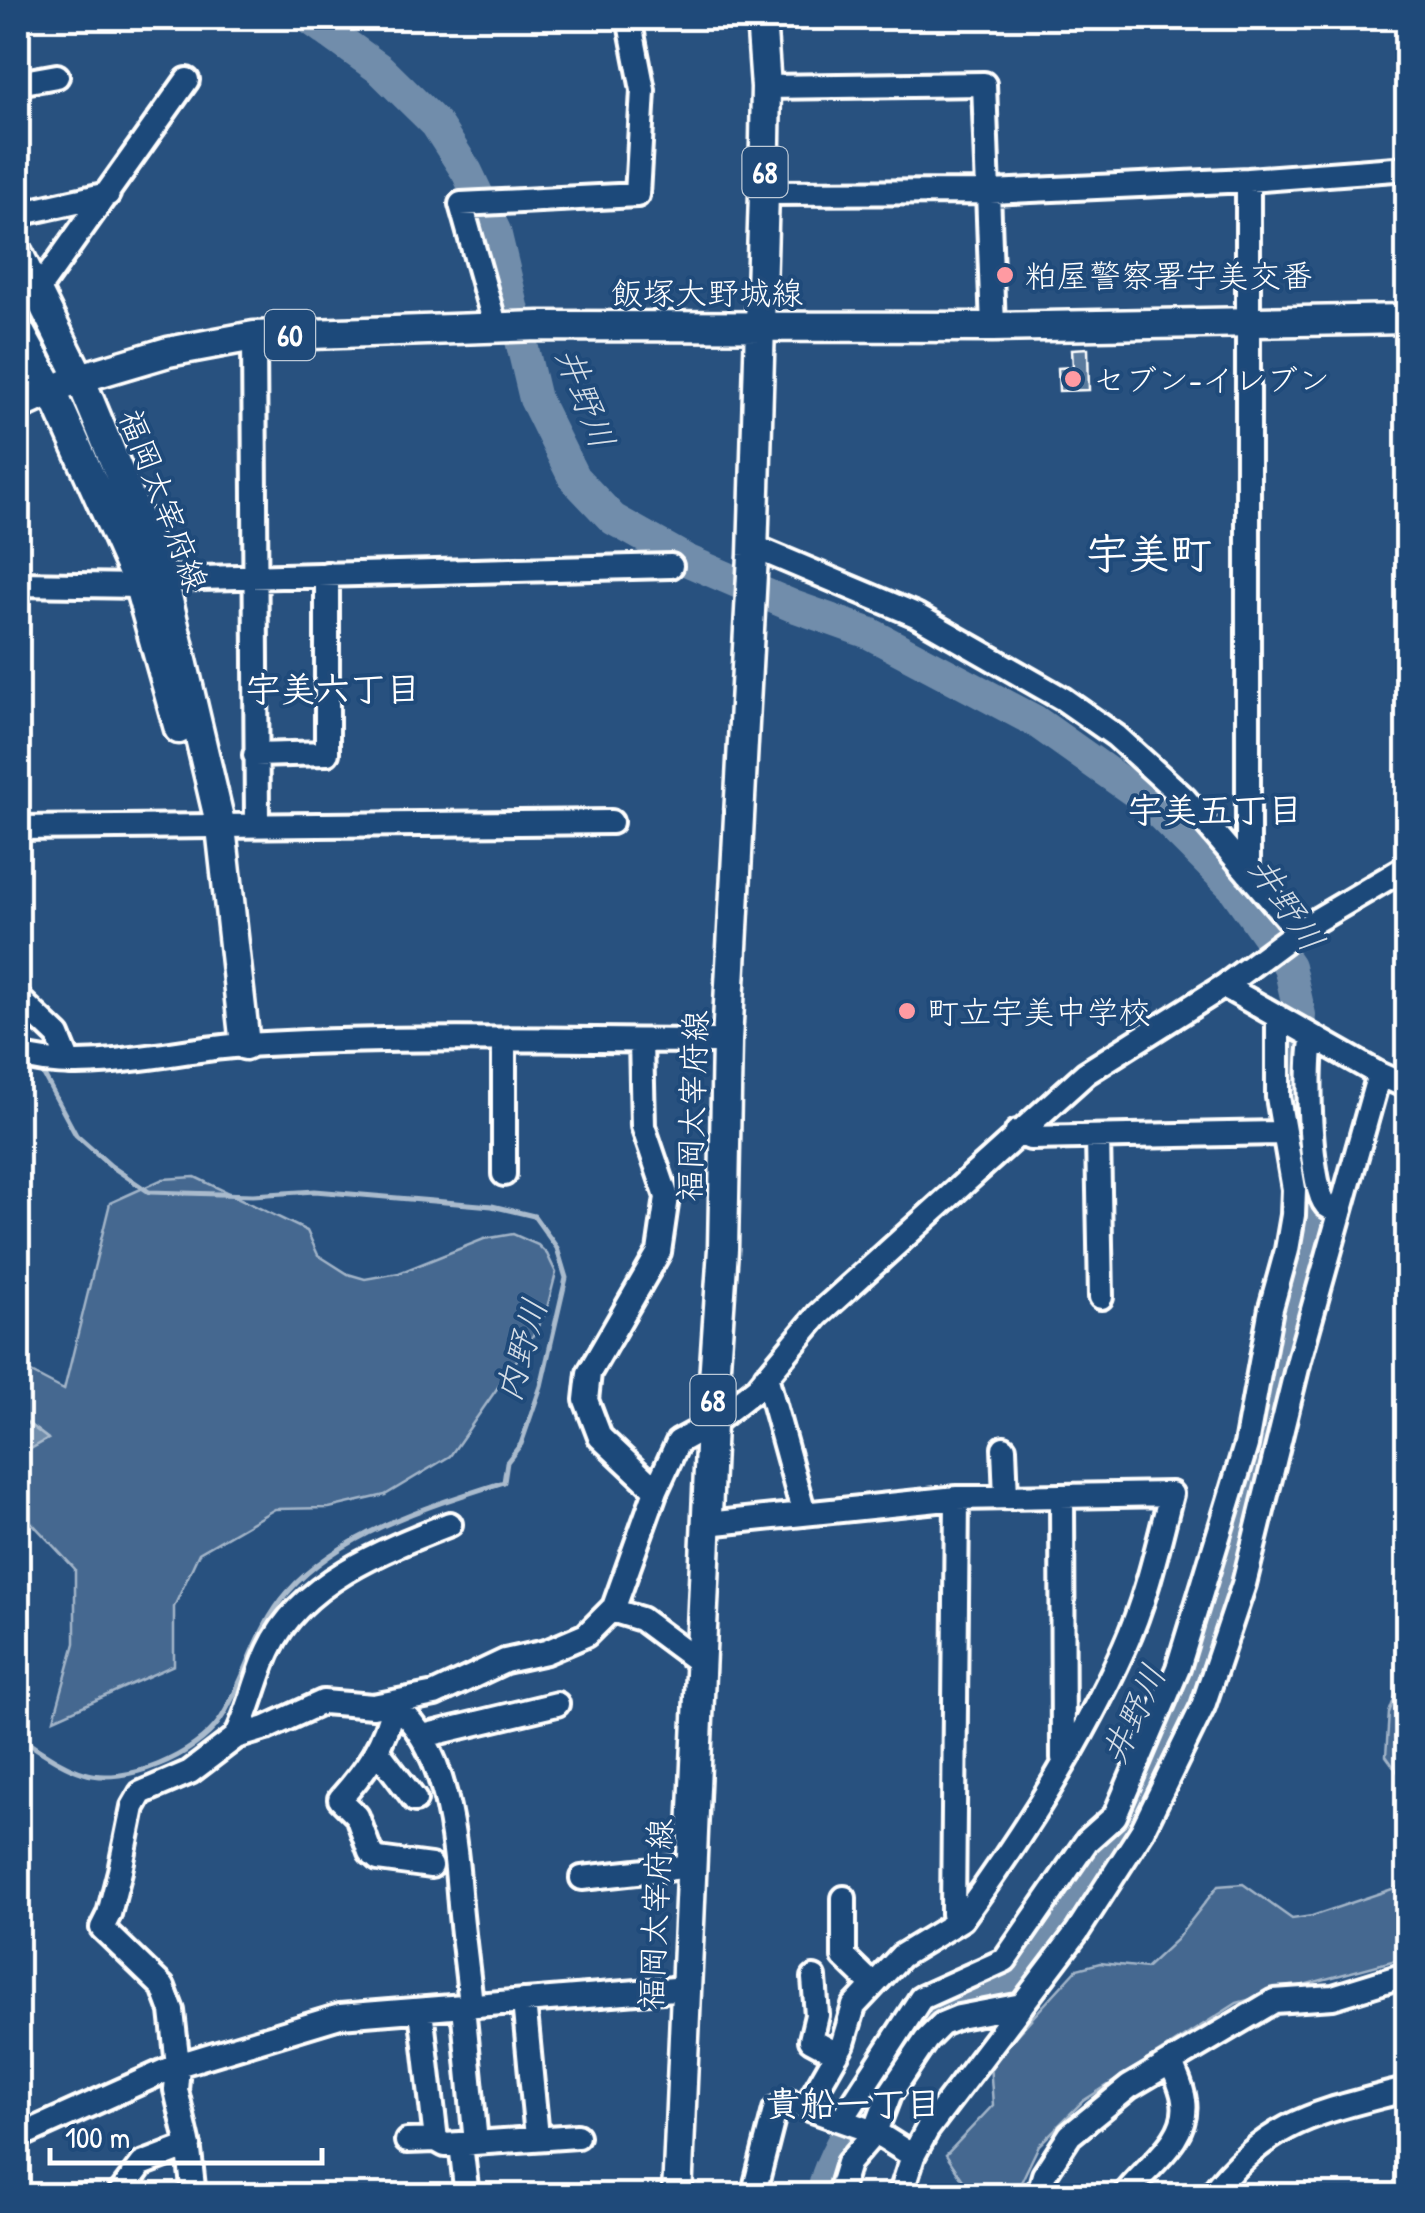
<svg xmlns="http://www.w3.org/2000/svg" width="1425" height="2213" font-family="'Patrick Hand','Klee One',sans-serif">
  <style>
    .green { fill: #446890; stroke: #a2b4c8; stroke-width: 2.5 }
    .water { fill: #718dab; stroke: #aabbcd; stroke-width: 2.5 }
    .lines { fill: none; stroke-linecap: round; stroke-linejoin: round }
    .stream { stroke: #aabbcd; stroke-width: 5 }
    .river { stroke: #718dab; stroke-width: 32 }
    .building { fill: #5a7a9d; stroke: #fff; stroke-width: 2.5 }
    .minor-casing { stroke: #fff; stroke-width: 30 }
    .major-casing { stroke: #fff; stroke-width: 35 }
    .minor { stroke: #1f4a7a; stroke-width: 22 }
    .major { stroke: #1f4a7a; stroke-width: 28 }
    .poi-dot { fill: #ff9aa2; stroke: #1f4a7a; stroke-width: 4 }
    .labels { text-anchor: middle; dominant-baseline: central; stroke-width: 8; stroke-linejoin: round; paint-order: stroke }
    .shield { fill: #1f4a7a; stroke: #bcc9d7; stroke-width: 2.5 }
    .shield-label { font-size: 30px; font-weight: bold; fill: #fff }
    .poi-label { font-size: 32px; fill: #fff; stroke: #1f4a7a; text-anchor: start }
    .street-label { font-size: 32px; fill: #fff; stroke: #1f4a7a }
    .water-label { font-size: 35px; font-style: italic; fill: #d4dde6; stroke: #1f4a7a }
    .neighbourhood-label { font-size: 35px; font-weight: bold; fill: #fff; stroke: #1f4a7a }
    .district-label { font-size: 42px; font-weight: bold; fill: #fff; stroke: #1f4a7a }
  </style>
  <rect width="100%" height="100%" fill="#28517f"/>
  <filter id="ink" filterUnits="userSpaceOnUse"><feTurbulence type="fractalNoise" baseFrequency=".01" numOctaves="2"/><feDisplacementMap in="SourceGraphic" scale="20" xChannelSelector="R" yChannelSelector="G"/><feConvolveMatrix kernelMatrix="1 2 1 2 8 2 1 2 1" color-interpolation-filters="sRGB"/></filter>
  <g filter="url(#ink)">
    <path class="green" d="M195,1177l112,54 11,24 30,19 17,5 34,-6 85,-34 29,-5 25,11 9,9 9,19 -10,39 -18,32 -78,112 -65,39 -56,13 -54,1 -76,44 -25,54v58l-120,54 21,-76v-74l-57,-61v-52l29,-18 -29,-22v-50l46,24 46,-187 53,-24z
      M1407,1582v203l-21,-29 3,-43 13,-35z
      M1243,1884l49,35 20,-3 95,-32v73l-170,46 -154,98 -44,44 -24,50h-42l-27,-40 47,-50 -3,-41 87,-95 23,-6 46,5 30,-28 42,-54z"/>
    <path class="water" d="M18,1416l30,23 -30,17z"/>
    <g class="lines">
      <path class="stream" d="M18,1031l12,19
        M18,1737c21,12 42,29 66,36 41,13 112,-18 136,-53 26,-40 35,-91 68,-128 52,-59 144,-87 216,-110l3,-20 14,-18 20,-58 25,-108 -9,-30 -23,-32 -42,-10 -177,-15 -62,4 -104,-3 -38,-26 -35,-31 -36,-67"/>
      <path class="river" d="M309,18l71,51 56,55 31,48 28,59 40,168 39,79 39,41 73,41 107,46 76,27 166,88 110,78 88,88 56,79 11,49 -4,43 2,70 14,79 -50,207 -5,40 -65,238 -65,128 -105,154c-32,23 -64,24 -96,44 -27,38 -102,134 -103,178"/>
    </g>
    <path class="building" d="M1088,348l1,42 -30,1 -1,-23 15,-1 -1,-18z"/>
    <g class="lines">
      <defs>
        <path id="minor" d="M18,83l39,-7
          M766,87l218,-3 9,243
          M1248,180v693
          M764,193l226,-1 258,-12 160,-12
          M18,214l90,-20
          M36,293l151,-213
          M496,328l-35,-124 176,-9 6,-105 -14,-72
          M254,336l3,489
          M752,546l164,69 147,84 53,37 68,62 114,133
          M18,584l121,2 24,-7 508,-13
          M255,755l72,-2v-179
          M18,828l593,-6
          M1224,986l155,88 29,13
          M18,998l40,38 11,27
          M1313,1037c-7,26 -4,149 13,168 3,3 9,5 14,8
          M504,1040v134
          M641,1041l2,85 24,71 -8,55 -70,121 -3,27 14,37 56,53
          M18,1055c63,21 159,-6 227,-10 160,-10 322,-4 482,-4
          M1017,1132l13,6 248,-5
          M1098,1137l3,160
          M766,1376l38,138
          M1004,1448l2,49
          M1062,1496l1,262
          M707,1524l250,-26 214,-4c-13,51 -25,106 -47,154 -43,96 -101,187 -162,271l-9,-5 4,-416
          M611,1610l30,9 51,38 9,1
          M423,1736l134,-32
          M236,1737c14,-28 20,-59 33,-87 31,-68 117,-101 181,-126
          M377,1750l38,50
          M431,1866l-53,-7 -8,-7 -13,-36 -17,-17c26,-29 46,-57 53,-95 55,42 62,136 67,201 3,34 8,67 11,101
          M582,1878l110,-12
          M844,1898v59l29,28
          M814,1978l3,37 -6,25 26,14
          M524,2001l13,136
          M463,2006l13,137
          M421,2010l15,130 9,5 132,-9
          M807,2106l36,-63 11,-37 47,-50 61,-37
          M842,2120l79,-122 84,-38 82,-119 28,-25 63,-148 68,-223 25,-137 16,-58 6,-35 1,-26 -16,-92v-80
          M18,2137l160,-72 162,-49 347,-28
          M407,2141l29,-1
          M461,2144l6,52
          M118,2196l24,-32 47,-18
          M194,2196l-6,-54 -12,-52 2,-25 -6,-54 -9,-24 -61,-59 7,-14 11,-43 13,-64 8,-14 49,-21 46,-35 30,-9 57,-26 50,4 62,-12 70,-33 41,-9 40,-17 28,-28 42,-117 22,-48 33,-18 46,-36 61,-73 268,-242 138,-87 74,-55 110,-65
          M753,2196l22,-86 12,-9 88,31 38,24
          M838,2196l10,-33 27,-31 14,-37 37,-55 16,-16 17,-7 63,-12
          M900,2196l13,-40 14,-26 150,-198 65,-101 61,-125 41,-122 55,-224 80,-286
          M1038,2196l6,-21 26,-40 59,-48 145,-86 59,-4 75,-23
          M1124,2196c20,-28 66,-56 60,-95 -1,-13 -9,-27 -13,-39
          M1210,2196c60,-78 109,-83 198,-107"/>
        <path id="major" d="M18,253l62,125 83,201 58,248 24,218
          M18,329l33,60 88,197 40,143
          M18,406l62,-28 88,-26 86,-16 285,-10 454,1 415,-8
          M677,2196l34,-772 12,-175 4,-208 26,-486 11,-362 2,-106 -5,-69"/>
      </defs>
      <use href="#minor" class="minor-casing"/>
      <use href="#major" class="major-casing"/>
      <use href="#minor" class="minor"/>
      <use href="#major" class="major"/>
    </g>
  </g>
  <g class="poi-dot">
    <circle cx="1005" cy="275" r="10"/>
    <circle cx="1073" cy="379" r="10"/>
    <circle cx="907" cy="1011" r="10"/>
  </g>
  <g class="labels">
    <g class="shield">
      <rect x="742.5" y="147" width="45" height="50" rx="8"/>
      <rect x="265" y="310" width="50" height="50" rx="8"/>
      <rect x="690.5" y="1375" width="45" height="50" rx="8"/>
    </g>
    <g class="shield-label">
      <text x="765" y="172">68</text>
      <text x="290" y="335">60</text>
      <text x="713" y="1400">68</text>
    </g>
    <g class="poi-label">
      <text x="1025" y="275">粕屋警察署宇美交番</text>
      <text x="1093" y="379">セブン-イレブン</text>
      <text x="927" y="1011">町立宇美中学校</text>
    </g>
    <g class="street-label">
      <text x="707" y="292">飯塚大野城線</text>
      <text transform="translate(164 500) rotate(69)">福岡太宰府線</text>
      <text transform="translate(692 1106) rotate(-88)">福岡太宰府線</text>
      <text transform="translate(655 1914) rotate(-87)">福岡太宰府線</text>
    </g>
    <g class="water-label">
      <text transform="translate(586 398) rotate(69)">井野川</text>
      <text transform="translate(1287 904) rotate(56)">井野川</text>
      <text transform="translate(521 1350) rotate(-74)">内野川</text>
      <text transform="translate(1133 1714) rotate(-65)">井野川</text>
    </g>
    <g class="neighbourhood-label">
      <text x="333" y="688">宇美六丁目</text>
      <text x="1215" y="809">宇美五丁目</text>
      <text x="853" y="2103">貴船一丁目</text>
    </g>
    <g class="district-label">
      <text x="1149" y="552">宇美町</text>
    </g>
  </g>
  <rect width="1425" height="2213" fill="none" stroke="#1f4a7a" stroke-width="60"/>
  <rect x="30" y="30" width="1365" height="2153" fill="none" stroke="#fff" stroke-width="4" filter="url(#ink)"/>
  <path d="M50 2148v15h272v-15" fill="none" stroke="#ffffff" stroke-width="5"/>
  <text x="65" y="2148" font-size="30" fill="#ffffff" stroke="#1f4a7a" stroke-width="8" paint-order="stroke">100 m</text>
</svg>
